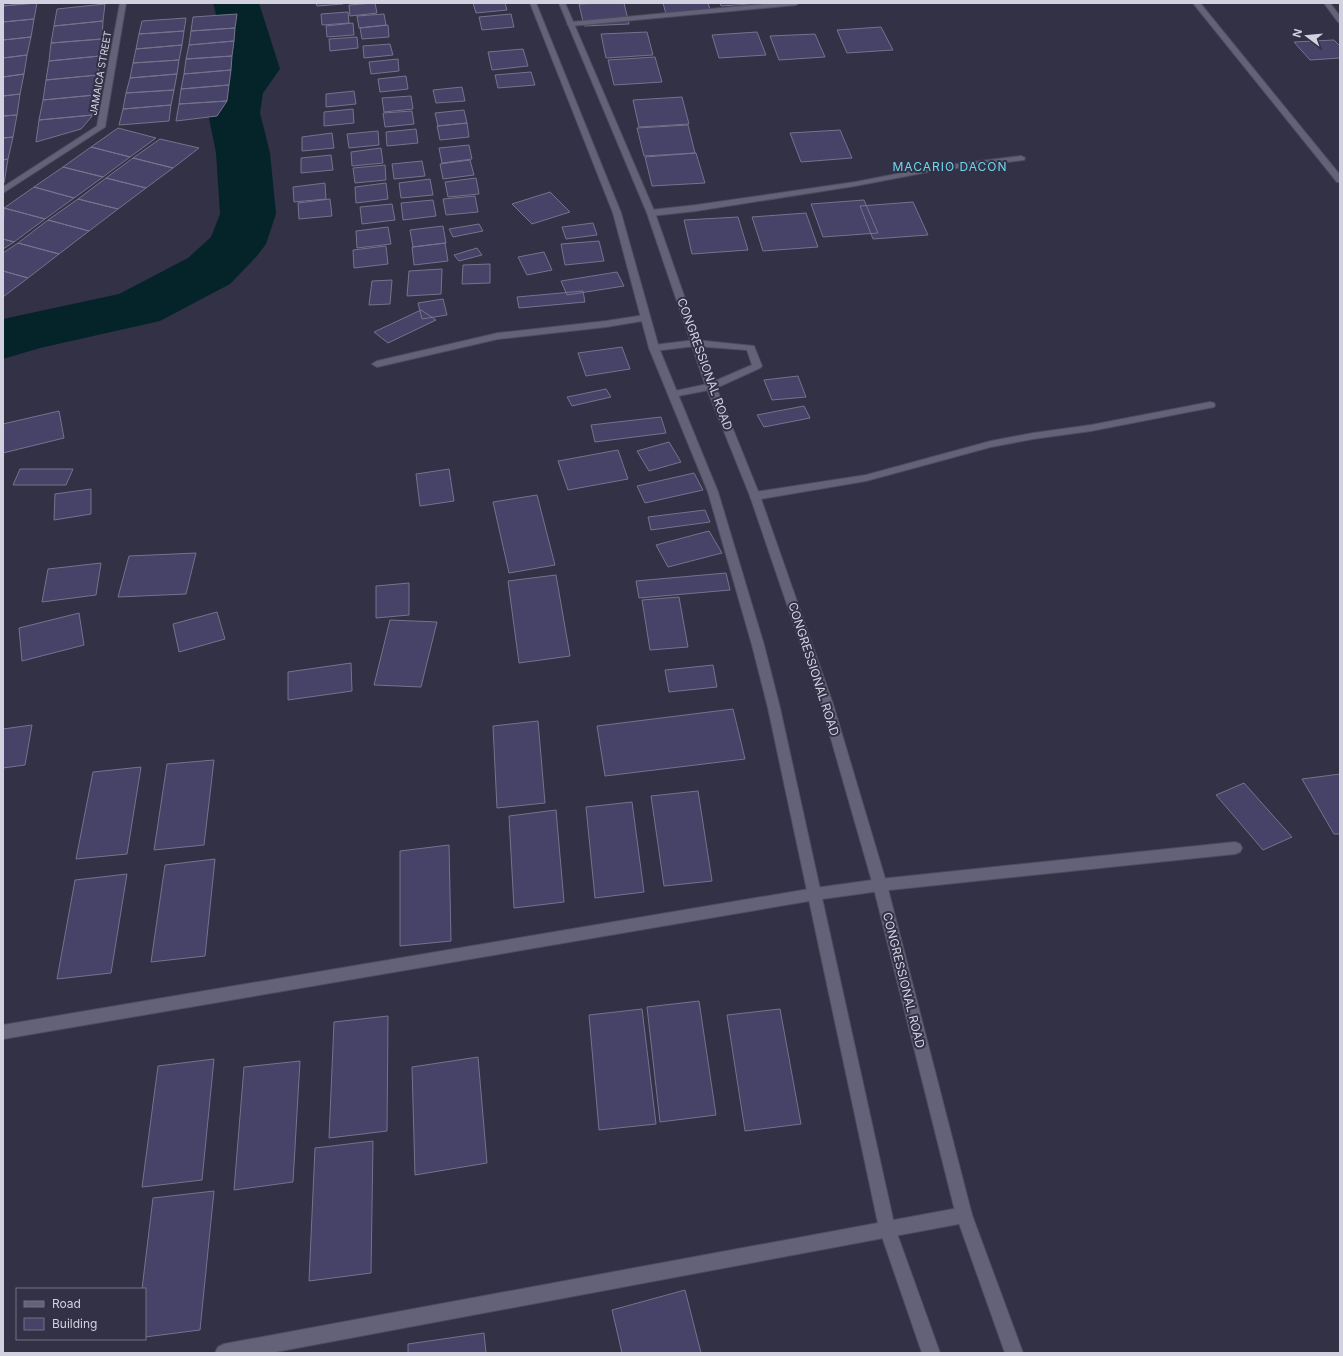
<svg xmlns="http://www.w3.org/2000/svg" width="1343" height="1356" font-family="Inter,sans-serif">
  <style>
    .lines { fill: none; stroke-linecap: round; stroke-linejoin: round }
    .river { fill: #04242a; fill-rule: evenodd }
    .building { fill: #464268; stroke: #75738c }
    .service-casing { stroke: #4e4d5e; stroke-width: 2 }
    .minor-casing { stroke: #4e4d5e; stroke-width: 2 }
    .secondary-casing { stroke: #4e4d5e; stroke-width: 2 }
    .service { fill: #636279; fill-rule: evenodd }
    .minor { fill: #636279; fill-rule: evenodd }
    .secondary { fill: #636279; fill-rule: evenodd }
    .labels { text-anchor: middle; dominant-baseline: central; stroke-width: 4; stroke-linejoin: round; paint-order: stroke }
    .far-street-label { font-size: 10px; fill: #d2d1df; stroke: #323146 }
    .far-quarter-label { font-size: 12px; letter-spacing: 1px; fill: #70d5ee; stroke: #323146 }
    .street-label { font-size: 12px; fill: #d2d1df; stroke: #323146 }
  </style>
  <rect width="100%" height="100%" fill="#323146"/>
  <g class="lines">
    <path class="river" d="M213,3h46l21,66 -17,24 -3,20 10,40 6,61 -10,30 -9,12 -27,28 -70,37 -120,27 -37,11v-40l116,-25 69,-36 23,-21 9,-23 -4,-61 -8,-40 5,-20 17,-24z"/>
  </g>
  <path class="building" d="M3,3h28l-28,3z
    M37,3l-3,16 -31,3v-16z
    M316,3h27v1l-26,2z
    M375,3l2,10 -27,3 -1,-11z
    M473,3h32l2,7 -31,3z
    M605,3h19l5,21 -45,2 -5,-22z
    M663,3h45l3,9 -45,2z
    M720,3h45l-44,3z
    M105,4l-2,17 -49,5 3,-17z
    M348,12l1,11 -27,2 -1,-11z
    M237,14l-2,14 -44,3 2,-14z
    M384,14l2,11 -27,3 -2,-12z
    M511,14l3,13 -32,3 -3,-13z
    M186,18l-2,13 -45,3 3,-13z
    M34,19l-3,18 -28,3v-18z
    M103,21l-1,18 -51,4 3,-17z
    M353,23l1,12 -27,2 -1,-11z
    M388,25l1,12 -27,2 -2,-11z
    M881,27l12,23 -46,3 -10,-23z
    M235,28l-1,13 -45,4 2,-14z
    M184,31l-2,14 -46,4 3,-15z
    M647,32l6,23 -47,3 -5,-24z
    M757,32l9,23 -47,3 -7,-23z
    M815,34l10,23 -46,3 -9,-24z
    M31,37l-4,18 -24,3v-18z
    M357,37l1,11 -28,3 -1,-12z
    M102,39l-2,17 -51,5 2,-18z
    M1334,40l6,6v12l-30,2 -16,-18z
    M234,41l-2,15 -46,3 3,-14z
    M390,44l3,11 -29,3 -1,-12z
    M182,45l-3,15 -46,3 3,-14z
    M523,49l5,17 -36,4 -4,-18z
    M27,55l-3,19 -21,3v-19z
    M100,56l-2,19 -52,5 3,-19z
    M232,56l-1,14 -47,4 2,-15z
    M655,57l7,25 -48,3 -6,-25z
    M398,59l1,12 -28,3 -2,-12z
    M179,60l-2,14 -47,4 3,-15z
    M231,70l-2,15 -48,4 3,-15z
    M531,72l4,13 -37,3 -3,-13z
    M24,74l-4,20 -17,2v-19z
    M177,74l-3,16 -48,3 4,-15z
    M98,75l-3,20 -52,5 3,-20z
    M406,76l2,13 -28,3 -2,-13z
    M229,85l-2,16 -48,3 2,-15z
    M462,87l3,14 -29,2 -3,-13z
    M174,90l-3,15 -48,4 3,-16z
    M354,91l2,13 -30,3v-13z
    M20,94l-3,21 -14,1v-20z
    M95,95l-2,20 -54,5 4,-20z
    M411,96l2,13 -29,3 -2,-14z
    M682,97l7,27 -50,3 -6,-27z
    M227,101l-10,15 -41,5 3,-17z
    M171,105l-2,16 -50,4 4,-16z
    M353,109l1,14 -30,3v-14z
    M464,110l3,13 -29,3 -3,-13z
    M412,111l2,13 -29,3 -2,-14z
    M17,115l-4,22 -10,1v-22z
    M93,115l-12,14 -45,13 3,-22z
    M467,123l2,14 -29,3 -3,-14z
    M688,125l7,28 -51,3 -7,-28z
    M118,128l38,10 -26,19 -39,-10z
    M416,129l2,14 -31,3 -1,-14z
    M840,130l12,28 -51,4 -11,-29z
    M378,131l1,14 -30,3 -2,-14z
    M332,133l2,15 -32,3v-14z
    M13,137l-5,22 -5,1v-22z
    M160,139l39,9 -26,20 -40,-10z
    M469,145l3,14 -30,4 -3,-15z
    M91,147l39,10 -27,20 -40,-10z
    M381,148l2,15 -31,3 -1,-14z
    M696,153l9,30 -53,3 -7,-29z
    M331,155l2,15 -32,3v-15z
    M133,158l40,10 -27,20 -40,-10z
    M8,159l-4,24h-1v-23z
    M470,160l4,15 -31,4 -3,-15z
    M422,161l3,15 -31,3 -2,-15z
    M385,165l1,15 -31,3 -2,-15z
    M63,167l40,10 -29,21 -40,-11z
    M106,178l40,10 -28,21 -40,-10z
    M476,178l3,16 -31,3 -3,-15z
    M430,179l3,16 -32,3 -2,-15z
    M325,183l1,16 -32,3 -1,-15z
    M386,183l2,16 -32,4 -1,-16z
    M34,187l40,11 -29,21 -41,-11z
    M550,192l20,20 -38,12 -20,-20z
    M475,196l3,16 -32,3 -3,-16z
    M78,199l40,10 -29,22 -41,-11z
    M330,199l2,17 -33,3 -1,-16z
    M433,200l3,16 -33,4 -2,-17z
    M864,200l14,33 -55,4 -12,-33z
    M913,202l15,33 -55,4 -13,-33z
    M392,204l3,16 -33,4 -2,-17z
    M4,208l41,11 -31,23 -11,-3z
    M806,213l12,34 -55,4 -11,-34z
    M738,217l10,33 -56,4 -8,-34z
    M48,220l41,11 -30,23 -41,-11z
    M593,223l4,12 -31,4 -4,-12z
    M479,224l4,7 -30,6 -4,-8z
    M443,226l3,17 -33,4 -3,-17z
    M388,227l3,17 -34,4 -1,-17z
    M3,239l11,3 -11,7z
    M599,241l5,20 -39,4 -4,-21z
    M18,243l41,11 -31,24 -25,-7v-18z
    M445,243l3,18 -34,4 -2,-18z
    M386,246l2,18 -34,4 -1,-18z
    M477,248l5,7 -23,6 -5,-6z
    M544,252l8,18 -25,5 -9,-18z
    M490,264v19l-28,1 1,-19z
    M442,269l-1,25 -34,2 2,-25z
    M3,271l25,7 -25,19z
    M617,272l7,14 -57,9 -6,-14z
    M392,280l-2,24 -21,1 3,-24z
    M583,291l2,11 -66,6 -2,-11z
    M443,299l4,16 -25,4 -4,-16z
    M421,310l15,10 -48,23 -14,-11z
    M622,347l8,22 -44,7 -8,-23z
    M798,376l8,21 -34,3 -8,-20z
    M606,389l5,8 -39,9 -5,-9z
    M804,406l6,12 -46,9 -7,-12z
    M59,411l5,27 -61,15v-29z
    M661,417l5,16 -71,9 -4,-17z
    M669,442l12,20 -32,9 -12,-20z
    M618,450l10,29 -60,11 -10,-29z
    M20,469h53l-7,16h-53z
    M449,469l5,32 -34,5 -4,-32z
    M694,473l9,17 -58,13 -8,-17z
    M91,489v25l-37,6 1,-26z
    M537,495l18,70 -46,8 -16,-71z
    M705,510l5,12 -59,8 -3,-13z
    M709,531l13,22 -54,14 -12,-22z
    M196,553l-10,41 -68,3 11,-41z
    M101,563l-5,32 -54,7 6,-33z
    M726,573l4,17 -91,8 -3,-17z
    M556,575l14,81 -51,7 -11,-82z
    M409,583v32l-33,3v-32z
    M679,597l9,50 -38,3 -8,-50z
    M217,612l8,27 -46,13 -6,-28z
    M79,613l5,32 -62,16 -3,-33z
    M390,620l47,2 -16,65 -47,-2z
    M351,663l1,28 -64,9v-28z
    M713,665l4,22 -48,5 -4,-22z
    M733,709l12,50 -140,17 -8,-50z
    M538,721l7,82 -48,5 -4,-82z
    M32,725l-7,40 -22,3v-39z
    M214,760l-10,85 -50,5 13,-86z
    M141,767l-14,87 -51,5 17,-87z
    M1340,774v60h-6l-32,-55z
    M1244,783l48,54 -29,13 -47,-55z
    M698,791l14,90 -48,5 -13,-90z
    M632,802l12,90 -49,6 -9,-91z
    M556,810l8,92 -50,6 -5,-92z
    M449,845l2,96 -51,5v-95z
    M215,859l-10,97 -54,6 14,-97z
    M127,874l-16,99 -54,6 18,-99z
    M699,1001l17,114 -56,7 -13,-115z
    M642,1009l14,115 -57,6 -10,-115z
    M780,1009l21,115 -56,7 -18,-116z
    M388,1016l-1,115 -58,7 5,-116z
    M478,1057l9,106 -72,12 -3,-108z
    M214,1059l-12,121 -60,7 16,-121z
    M300,1061l-7,121 -59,8 10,-123z
    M373,1141l-2,132 -62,8 6,-133z
    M214,1191l-14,139 -55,7v-48h-3l11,-91z
    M685,1290l16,63h-79l-10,-43z
    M484,1333l2,20h-78v-9z"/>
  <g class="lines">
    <defs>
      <path id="service" d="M695,340l59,6 8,20 -2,2 -46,21 -41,8 -3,-1 -2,-2 2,-2 38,-8 44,-19 -5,-15 -52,-4 -41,5 -5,-3 5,-3z"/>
      <path id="minor" d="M120,3h6l-21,124 -102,66v-6l94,-61z
        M774,3h25l-3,2 -225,21 -4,-2 4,-2z
        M1193,3h7l140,172v7h-3z
        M1324,3h6l10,13v7l-2,-1z
        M1021,156l4,2 -1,2 -91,11 -78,15 -159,25 -45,5 -4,-3 4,-3 45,-5 159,-23 78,-15z
        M645,315l3,1 2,2 -2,2 -42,7 -108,12 -121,28 -5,-3 5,-3 121,-28 108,-12z
        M1210,402l4,1 1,2 -1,2 -123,24 -58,8 -42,8 -125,34 -111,19 -4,-1 -1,-3 1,-3 4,-1 111,-17 125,-34 42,-8 58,-8z
        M1235,842l5,2 2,4 -2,4 -5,2 -355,37 -65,9 -812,139v-14l812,-137 65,-9z
        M964,1207l6,2 2,6 -2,6 -6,2 -694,130h-55l3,-6 6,-3z"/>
      <path id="secondary" d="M530,3h6l85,210 38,135 59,144 46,153 16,63 115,520 45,125h-18l-43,-125 -111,-520 -16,-63 -44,-153 -59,-144 -36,-135z
        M559,3h6l90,210 61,174 44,109 73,208 54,181 85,330 51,138h-18l-49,-138 -83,-330 -52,-181 -71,-208 -44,-109 -59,-174z"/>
    </defs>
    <use href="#service" class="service-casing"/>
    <use href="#minor" class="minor-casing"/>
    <use href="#secondary" class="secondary-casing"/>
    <use href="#service" class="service"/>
    <use href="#minor" class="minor"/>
    <use href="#secondary" class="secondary"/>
  </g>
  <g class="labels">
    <g class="far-street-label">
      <text transform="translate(100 73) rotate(-80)">JAMAICA STREET</text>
    </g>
    <g class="far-quarter-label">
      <text x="950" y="166">MACARIO DACON</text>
    </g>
    <g class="street-label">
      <text transform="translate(705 364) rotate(70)">CONGRESSIONAL ROAD</text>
      <text transform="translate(814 669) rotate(72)">CONGRESSIONAL ROAD</text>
      <text transform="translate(904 980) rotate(76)">CONGRESSIONAL ROAD</text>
    </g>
  </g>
  <rect width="1343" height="1356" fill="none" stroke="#d2d1df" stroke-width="8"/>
  <rect x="16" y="1288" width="130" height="52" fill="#323146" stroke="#727183"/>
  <rect x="24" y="1301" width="20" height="6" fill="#636279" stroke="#727183"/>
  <text x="52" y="1308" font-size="12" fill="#d2d1df">Road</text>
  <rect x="24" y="1318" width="20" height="12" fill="#464268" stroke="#727183"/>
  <text x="52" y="1328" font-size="12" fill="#d2d1df">Building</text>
  <g transform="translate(1307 36) rotate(286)" stroke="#323146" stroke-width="3" paint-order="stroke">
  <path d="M0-3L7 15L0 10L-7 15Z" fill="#d2d1df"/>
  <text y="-6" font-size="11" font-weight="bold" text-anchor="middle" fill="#d2d1df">N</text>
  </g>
</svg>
